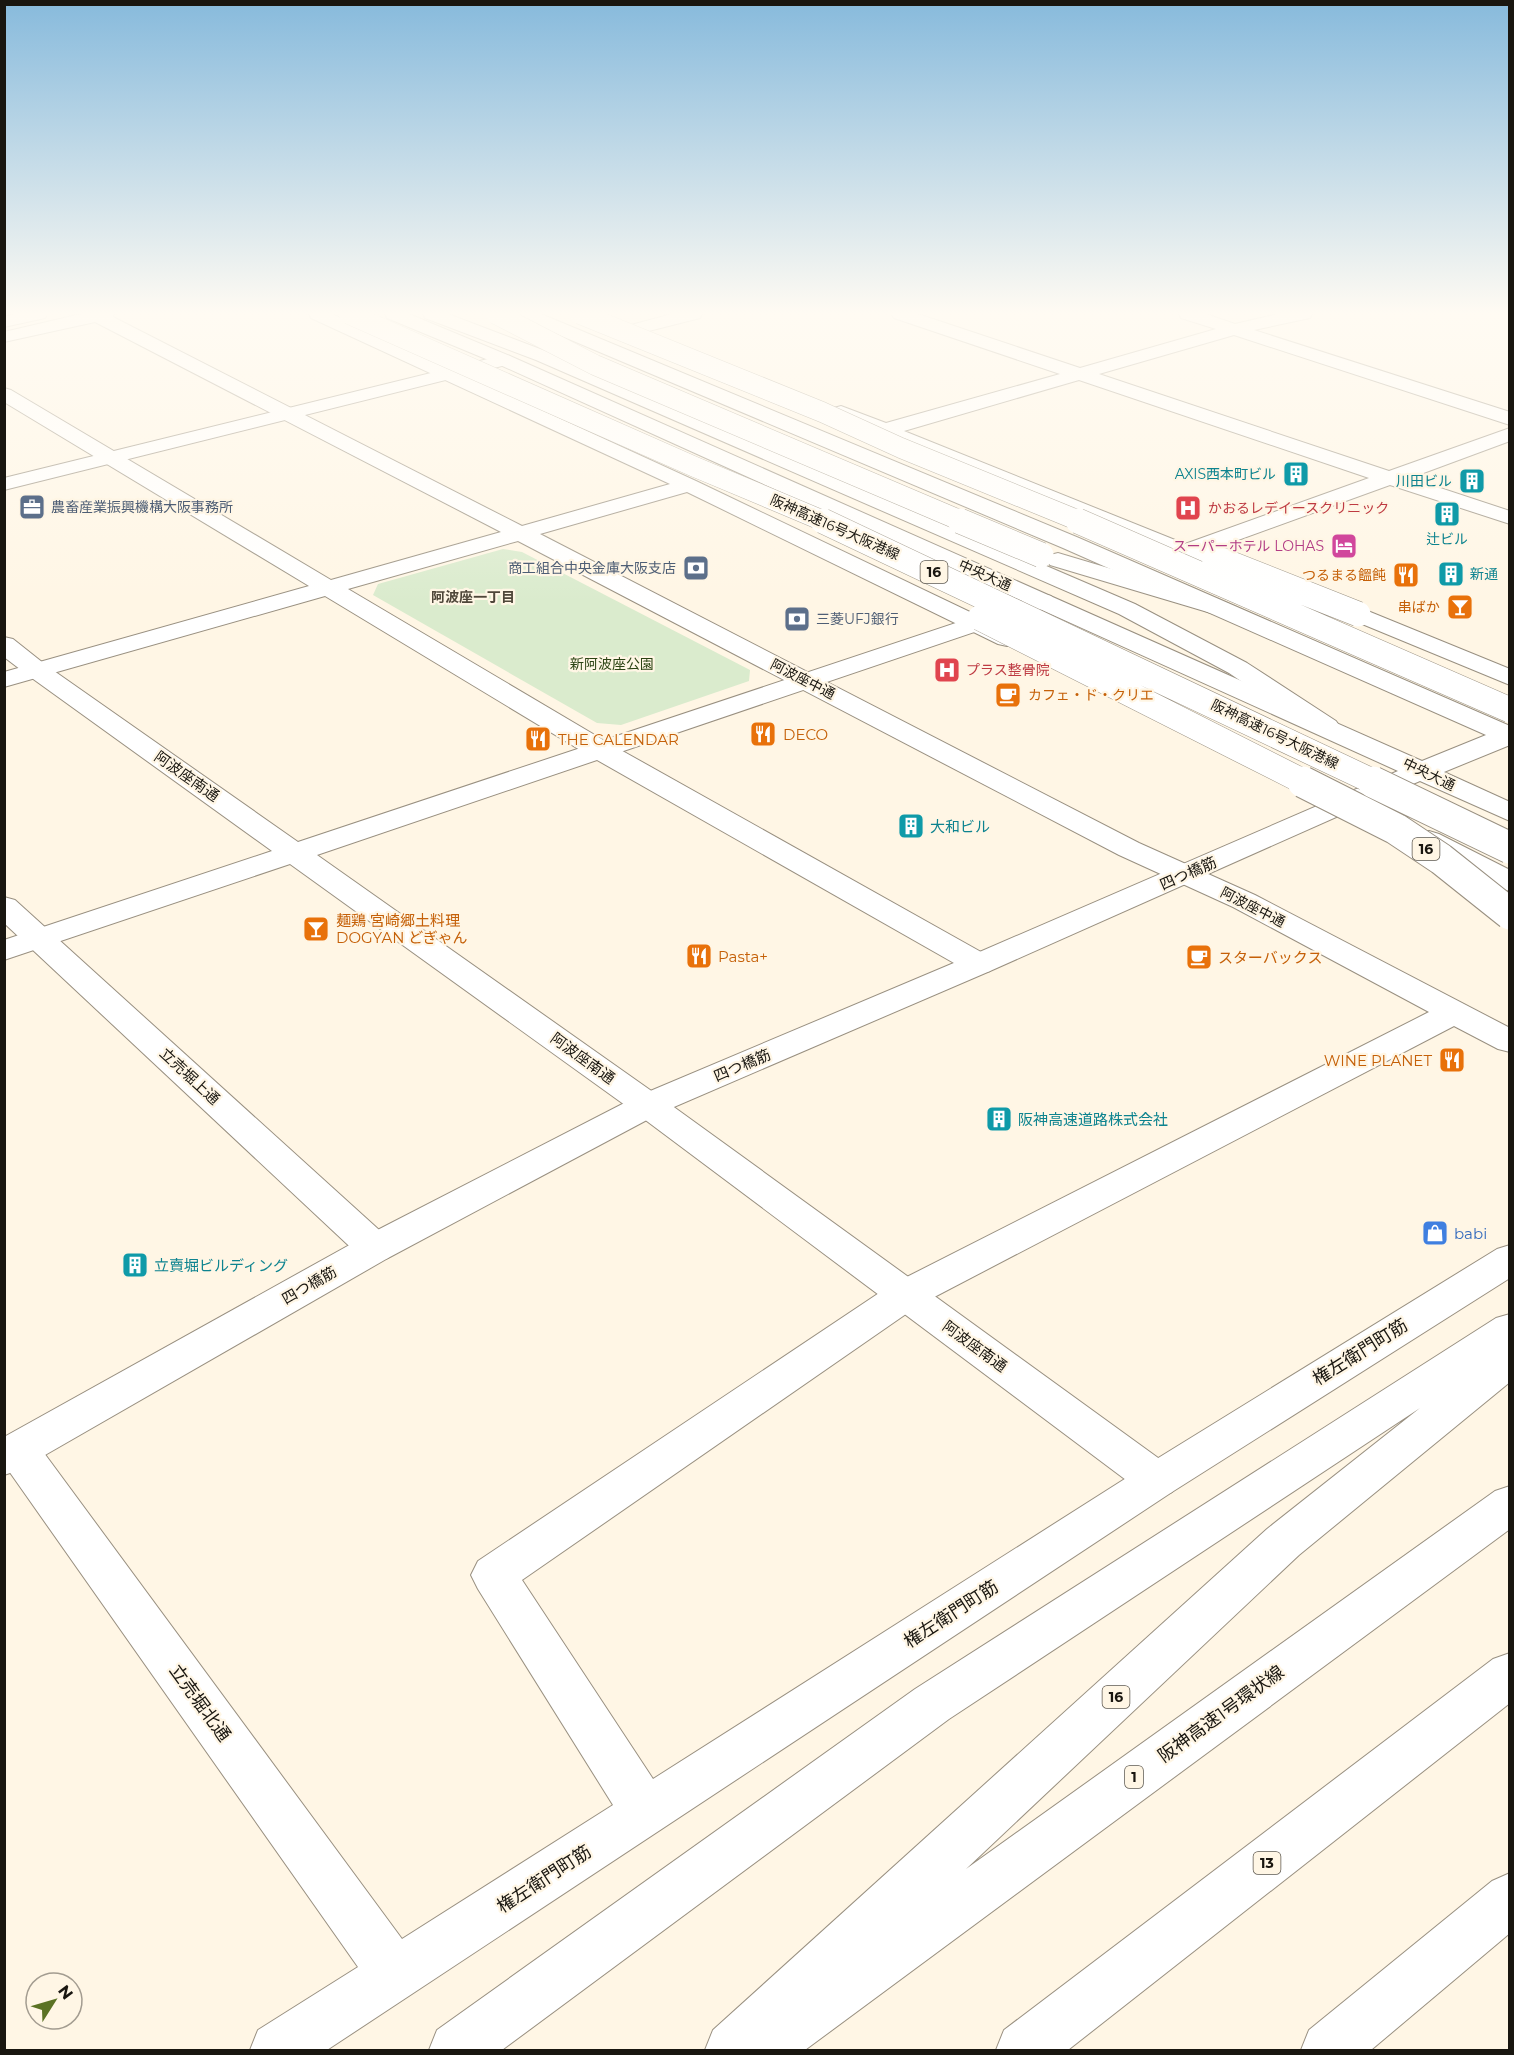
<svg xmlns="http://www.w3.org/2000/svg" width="1514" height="2055" font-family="Montserrat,'Noto Sans JP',sans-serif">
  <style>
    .green { fill: #daebcd }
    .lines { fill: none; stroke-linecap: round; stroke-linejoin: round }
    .minor-casing { stroke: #999081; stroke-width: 2 }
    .tertiary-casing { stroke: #999081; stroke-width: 2 }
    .primary-casing { stroke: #999081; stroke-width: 2 }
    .motorway-casing { stroke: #999081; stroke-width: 2 }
    .minor { fill: #fff; fill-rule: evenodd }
    .tertiary { fill: #fff; fill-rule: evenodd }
    .primary { fill: #fff; fill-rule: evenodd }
    .motorway { fill: #fff; fill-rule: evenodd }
    .motorway-bridge-far2-casing { stroke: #999081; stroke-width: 21; stroke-linecap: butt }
    .motorway-bridge-far1-casing { stroke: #999081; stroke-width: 26; stroke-linecap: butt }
    .motorway-bridge-casing { stroke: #999081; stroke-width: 33; stroke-linecap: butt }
    .motorway-bridge-far2 { stroke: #fff; stroke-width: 20 }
    .motorway-bridge-far1 { stroke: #fff; stroke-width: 25 }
    .motorway-bridge { stroke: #fff; stroke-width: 31 }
    .labels { text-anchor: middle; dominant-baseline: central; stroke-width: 4.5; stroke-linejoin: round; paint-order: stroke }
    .far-culture-label { font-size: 14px; fill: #0d838f; stroke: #fff6e5; text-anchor: end }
    .far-service-label { font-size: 14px; fill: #4e5e75; stroke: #fff6e5; text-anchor: start }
    .far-health-label { font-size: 14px; fill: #be3a42; stroke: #fff6e5; text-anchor: start }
    .far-street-label { font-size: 14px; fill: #191610; stroke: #fff6e5 }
    .far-hotel-label { font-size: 14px; fill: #b23c85; stroke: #fff6e5; text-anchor: end }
    .shield { fill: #fff6e5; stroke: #5e5950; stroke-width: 1.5 }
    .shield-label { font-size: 14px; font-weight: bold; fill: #191610 }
    .far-food-label { font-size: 14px; fill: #c56008; stroke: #fff6e5; text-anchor: end }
    .far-neighbourhood-label { font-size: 14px; font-weight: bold; fill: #4f473a; stroke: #fff6e5 }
    .far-park-label { font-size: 14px; fill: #2b4313; stroke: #fff6e5 }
    .food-label { font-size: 15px; fill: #c56008; stroke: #fff6e5; text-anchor: start }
    .street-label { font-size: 15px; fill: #191610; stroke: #fff6e5 }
    .culture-label { font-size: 15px; fill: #0d838f; stroke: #fff6e5; text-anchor: start }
    .shop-label { font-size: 15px; fill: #366cbe; stroke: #fff6e5; text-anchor: start }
    .near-street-label { font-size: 18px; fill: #191610; stroke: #fff6e5 }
  </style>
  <rect width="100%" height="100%" fill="#fff6e5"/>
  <path class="green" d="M503,549l19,3 228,118 -1,11 -128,44 -24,-2 -224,-128 5,-11z"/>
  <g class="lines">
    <defs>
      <path id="minor" d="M81,314h33l-1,3 409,209 148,-42 -359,-166 -2,-4h23l364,167 320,153 3,5 -3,5 -9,2 -9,-2 -311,-152 -147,42 599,309 116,52 255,133v24l-12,-3 -44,-23 -535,279 -397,275 131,199 489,-311 355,-219 13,-4v33l-338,214 -845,558h-77l8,-20 100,-63 -354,-503v-27l14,-4 15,5 369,501 211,-134 -135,-216 -7,-14 7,-14 413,-276 538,-273 -196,-105 -114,-52 -601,-314 -170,48 262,155 380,213 5,7 -5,7 -11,3 -11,-3 -378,-215 -265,-160 -321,91v-15l305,-86 -305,-184v-14l7,2 320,190 170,-48 -406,-210 -91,20v-10z
        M892,314h26l162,54 136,-39 -35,-11 -2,-4h27l29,10 43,-10h34l-2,4 -56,12 256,82v13l-276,-90 -135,39 290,97 121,-43v13l-100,37 100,33v13l-120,-39 -185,67 47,19 4,5 -4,5 -8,2 -8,-2 -402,-165 -3,-4 3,-4 7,-2 45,17 174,-49 -166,-56zM1079,380l290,98 -184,66 -281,-113z
        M4,897l11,3 373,338 6,10 -6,10 -13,4 -13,-4 -358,-335z
        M1510,1873v60l-139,117h-70l8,-20 183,-149z"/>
      <path id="tertiary" d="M672,314h30l-2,4 -63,16 -6,-1 -3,-4 3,-4z
        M504,355l6,1 3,4 -3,4 -506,126v-12z
        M1043,594l8,2 4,5 -4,5 -734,249 343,242 512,371 6,12 -6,12 -15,6 -15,-6 -506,-379 -346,-249 -286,96v-20l268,-89 -243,-175 -25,-19v-20l9,2 34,27 251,176z
        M1429,831l10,3 71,36v21l-11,-3 -80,-42 -4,-6 4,-6z"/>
      <path id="primary" d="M14,314h33l-2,4 -41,9v-10z
        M385,314h24l101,42 912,405 64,-26 -423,-187 -544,-230 -2,-4h24l538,224 431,188v19l-66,27 66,30v19l-90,-40 -59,25 -371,165 -330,142 -272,145 -369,212 -15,5v-38l358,-199 274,-141 332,-140 430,-186 -900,-407 -111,-46z"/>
      <path id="motorway" d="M423,314h25l100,38 587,252 112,59 89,58 4,6 -4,6 -9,2 -9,-2 -89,-60 -110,-59 -583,-254 -111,-42z
        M1058,553l171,51 4,5 -4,5 -8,2 -171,-51 -3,-5 3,-5z
        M1358,607l152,62v16l-160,-66 -4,-5 4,-5z
        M1510,1314v68l-211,173 -333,314 529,-378 15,-5v43l-705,521h-100l8,-20 554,-501 153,-121 -471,311 -447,331h-73l8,-20 478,-341 581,-371z
        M1510,1653v50l-442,347h-72l8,-20 489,-371z"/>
    </defs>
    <use href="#minor" class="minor-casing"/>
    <use href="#tertiary" class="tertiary-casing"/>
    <use href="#primary" class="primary-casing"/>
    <use href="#motorway" class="motorway-casing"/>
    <use href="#minor" class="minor"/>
    <use href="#tertiary" class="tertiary"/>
    <use href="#primary" class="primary"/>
    <use href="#motorway" class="motorway"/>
    <defs>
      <path id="motorway-bridge-far2" d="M349,314l346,153 131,55
        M496,314l99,51 369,157
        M580,314l242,98 79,36 181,74"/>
      <path id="motorway-bridge-far1" d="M823,521l553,262
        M960,521l81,34
        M1078,521l432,189
        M1214,557l144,57
        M980,618l326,165"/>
      <path id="motorway-bridge" d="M1303,782l93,47 45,30 69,55
        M1373,782l137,66"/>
    </defs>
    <use href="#motorway-bridge-far2" class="motorway-bridge-far2-casing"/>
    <use href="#motorway-bridge-far1" class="motorway-bridge-far1-casing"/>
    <use href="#motorway-bridge" class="motorway-bridge-casing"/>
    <use href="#motorway-bridge-far2" class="motorway-bridge-far2"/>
    <use href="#motorway-bridge-far1" class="motorway-bridge-far1"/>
    <use href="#motorway-bridge" class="motorway-bridge"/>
  </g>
  <linearGradient id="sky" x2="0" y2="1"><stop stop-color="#87badc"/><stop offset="0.52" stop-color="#fffbf3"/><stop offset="1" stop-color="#fffbf3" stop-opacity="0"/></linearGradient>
  <rect width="1514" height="602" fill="url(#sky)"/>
  <defs>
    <symbol id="building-square" viewBox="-11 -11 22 22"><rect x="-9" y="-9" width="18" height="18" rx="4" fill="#0f9aa8" stroke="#fff6e5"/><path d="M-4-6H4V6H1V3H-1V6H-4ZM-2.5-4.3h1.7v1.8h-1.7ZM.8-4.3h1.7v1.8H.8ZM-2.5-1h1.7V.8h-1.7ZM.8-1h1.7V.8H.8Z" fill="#fff"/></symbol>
    <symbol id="office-square" viewBox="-11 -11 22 22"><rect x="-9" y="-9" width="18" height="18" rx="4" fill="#5c6f8a" stroke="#fff6e5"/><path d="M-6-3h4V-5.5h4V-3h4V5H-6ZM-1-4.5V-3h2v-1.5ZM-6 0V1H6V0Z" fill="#fff"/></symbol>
    <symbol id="hospital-square" viewBox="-11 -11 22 22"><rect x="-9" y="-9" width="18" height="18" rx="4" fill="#e0444e" stroke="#fff6e5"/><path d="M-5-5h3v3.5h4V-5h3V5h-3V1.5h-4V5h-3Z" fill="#fff"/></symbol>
    <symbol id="hotel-square" viewBox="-11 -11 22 22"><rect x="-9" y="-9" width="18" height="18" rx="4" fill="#d1479c" stroke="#fff6e5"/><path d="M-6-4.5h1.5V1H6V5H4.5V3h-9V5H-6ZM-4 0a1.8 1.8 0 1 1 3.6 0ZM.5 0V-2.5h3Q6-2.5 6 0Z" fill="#fff"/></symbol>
    <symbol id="bank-square" viewBox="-11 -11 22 22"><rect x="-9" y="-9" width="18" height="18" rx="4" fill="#5c6f8a" stroke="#fff6e5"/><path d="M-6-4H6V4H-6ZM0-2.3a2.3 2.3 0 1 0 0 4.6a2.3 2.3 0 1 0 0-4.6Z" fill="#fff"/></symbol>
    <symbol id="restaurant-square" viewBox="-11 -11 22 22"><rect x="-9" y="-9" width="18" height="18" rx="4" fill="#e8710a" stroke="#fff6e5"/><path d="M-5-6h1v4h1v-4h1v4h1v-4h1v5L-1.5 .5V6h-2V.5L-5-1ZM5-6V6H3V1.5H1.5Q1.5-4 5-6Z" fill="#fff"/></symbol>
    <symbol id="bar-square" viewBox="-11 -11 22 22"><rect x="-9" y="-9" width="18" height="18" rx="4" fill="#e8710a" stroke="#fff6e5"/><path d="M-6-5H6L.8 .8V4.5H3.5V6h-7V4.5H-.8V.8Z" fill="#fff"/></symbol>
    <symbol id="cafe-square" viewBox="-11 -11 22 22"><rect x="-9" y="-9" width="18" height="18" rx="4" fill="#e8710a" stroke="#fff6e5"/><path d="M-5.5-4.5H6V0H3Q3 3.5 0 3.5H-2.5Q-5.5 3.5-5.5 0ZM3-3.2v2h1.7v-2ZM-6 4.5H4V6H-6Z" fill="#fff"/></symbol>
    <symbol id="shop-square" viewBox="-11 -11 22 22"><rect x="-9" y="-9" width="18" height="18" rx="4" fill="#3f7fe0" stroke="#fff6e5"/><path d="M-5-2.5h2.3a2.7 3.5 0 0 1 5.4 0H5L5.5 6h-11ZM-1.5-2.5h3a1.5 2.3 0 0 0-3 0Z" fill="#fff"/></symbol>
  </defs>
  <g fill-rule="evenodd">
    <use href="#building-square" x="1281" y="459" width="30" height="30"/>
    <use href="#building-square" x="1457" y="466" width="30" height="30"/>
    <use href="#office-square" x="17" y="492" width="30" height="30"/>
    <use href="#hospital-square" x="1173" y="493" width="30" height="30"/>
    <use href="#building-square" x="1432" y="499" width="30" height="30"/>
    <use href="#hotel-square" x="1329" y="531" width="30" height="30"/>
    <use href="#bank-square" x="681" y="553" width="30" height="30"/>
    <use href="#building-square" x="1436" y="559" width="30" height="30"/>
    <use href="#restaurant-square" x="1391" y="560" width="30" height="30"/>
    <use href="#bar-square" x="1445" y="592" width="30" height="30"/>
    <use href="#bank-square" x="782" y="604" width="30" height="30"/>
    <use href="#hospital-square" x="932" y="655" width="30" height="30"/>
    <use href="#cafe-square" x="993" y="680" width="30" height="30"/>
    <use href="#restaurant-square" x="748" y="719" width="30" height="30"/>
    <use href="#restaurant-square" x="523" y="724" width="30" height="30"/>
    <use href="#building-square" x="896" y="811" width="30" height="30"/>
    <use href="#bar-square" x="301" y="914" width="30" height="30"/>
    <use href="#restaurant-square" x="684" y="941" width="30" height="30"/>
    <use href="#cafe-square" x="1184" y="942" width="30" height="30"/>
    <use href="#restaurant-square" x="1437" y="1045" width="30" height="30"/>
    <use href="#building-square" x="984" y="1104" width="30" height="30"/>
    <use href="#shop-square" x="1420" y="1218" width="30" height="30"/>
    <use href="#building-square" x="120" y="1250" width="30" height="30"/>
  </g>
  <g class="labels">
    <g class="far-culture-label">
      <text x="1276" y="474">AXIS西本町ビル</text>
      <text x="1452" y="481">川田ビル</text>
      <text x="1447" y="539" text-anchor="middle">辻ビル</text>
      <text x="1470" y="574" text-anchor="start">新通</text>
    </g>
    <g class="far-service-label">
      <text x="51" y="507">農畜産業振興機構大阪事務所</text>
      <text x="676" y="568" text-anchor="end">商工組合中央金庫大阪支店</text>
      <text x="816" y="619">三菱UFJ銀行</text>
    </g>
    <g class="far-health-label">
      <text x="1208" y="508">かおるレデイースクリニック</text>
      <text x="966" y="670">プラス整骨院</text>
    </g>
    <g class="far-street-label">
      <text transform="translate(835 527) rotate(24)">阪神高速16号大阪港線</text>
      <text transform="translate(985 575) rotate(24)">中央大通</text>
      <text transform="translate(803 679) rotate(27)">阿波座中通</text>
      <text transform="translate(1275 734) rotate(26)">阪神高速16号大阪港線</text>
      <text transform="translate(1429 774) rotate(26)">中央大通</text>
      <text transform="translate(1253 907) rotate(27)">阿波座中通</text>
    </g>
    <g class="far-hotel-label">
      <text x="1324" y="546">スーパーホテル LOHAS</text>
    </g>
    <g class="shield">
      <rect x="920.5" y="561" width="27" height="22" rx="4.5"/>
      <rect x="1412.5" y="838" width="27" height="22" rx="4.5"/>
      <rect x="1102.5" y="1686" width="27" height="22" rx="4.5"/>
      <rect x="1125" y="1766" width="18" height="22" rx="4.5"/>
      <rect x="1253.5" y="1852" width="27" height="22" rx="4.5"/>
    </g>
    <g class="shield-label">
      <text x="934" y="572">16</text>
      <text x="1426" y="849">16</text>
      <text x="1116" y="1697">16</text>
      <text x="1134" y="1777">1</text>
      <text x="1267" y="1863">13</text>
    </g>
    <g class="far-food-label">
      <text x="1386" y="575">つるまる饂飩</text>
      <text x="1440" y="607">串ばか</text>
      <text x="1028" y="695" text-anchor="start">カフェ・ド・クリエ</text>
    </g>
    <g class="far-neighbourhood-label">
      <text x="473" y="597">阿波座一丁目</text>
    </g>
    <g class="far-park-label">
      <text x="612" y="664">新阿波座公園</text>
    </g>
    <g class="food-label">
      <text x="783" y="734">DECO</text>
      <text x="558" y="739">THE CALENDAR</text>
      <text x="336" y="920">麺鶏 宮崎郷土料理<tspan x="336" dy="17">DOGYAN どぎゃん</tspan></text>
      <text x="718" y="956">Pasta+</text>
      <text x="1218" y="957">スターバックス</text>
      <text x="1432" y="1060" text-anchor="end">WINE PLANET</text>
    </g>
    <g class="street-label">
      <text transform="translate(187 776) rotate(35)">阿波座南通</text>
      <text transform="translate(1188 873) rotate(-24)">四つ橋筋</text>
      <text transform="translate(583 1058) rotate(36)">阿波座南通</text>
      <text transform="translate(742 1065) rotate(-23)">四つ橋筋</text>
      <text transform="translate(190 1076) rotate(43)">立売堀上通</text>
      <text transform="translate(309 1285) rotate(-30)">四つ橋筋</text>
      <text transform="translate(975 1346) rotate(36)">阿波座南通</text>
    </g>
    <g class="culture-label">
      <text x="930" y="826">大和ビル</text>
      <text x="1018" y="1119">阪神高速道路株式会社</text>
      <text x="154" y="1265">立賣堀ビルディング</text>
    </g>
    <g class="shop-label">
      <text x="1454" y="1233">babi</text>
    </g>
    <g class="near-street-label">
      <text transform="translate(1360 1352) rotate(-32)">権左衛門町筋</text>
      <text transform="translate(951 1614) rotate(-33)">権左衛門町筋</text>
      <text transform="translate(200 1703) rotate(54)">立売堀北通</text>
      <text transform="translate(1221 1714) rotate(-36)">阪神高速1号環状線</text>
      <text transform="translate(544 1879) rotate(-33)">権左衛門町筋</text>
    </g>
  </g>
  <rect width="1514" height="2055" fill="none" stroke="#191610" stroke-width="12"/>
  <g transform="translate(54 2001) rotate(53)"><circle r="28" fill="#fff6e5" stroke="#a39c90" stroke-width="1.5"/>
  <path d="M0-4.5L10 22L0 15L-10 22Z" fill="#5b7224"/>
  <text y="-9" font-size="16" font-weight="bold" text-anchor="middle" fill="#191610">N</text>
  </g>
</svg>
